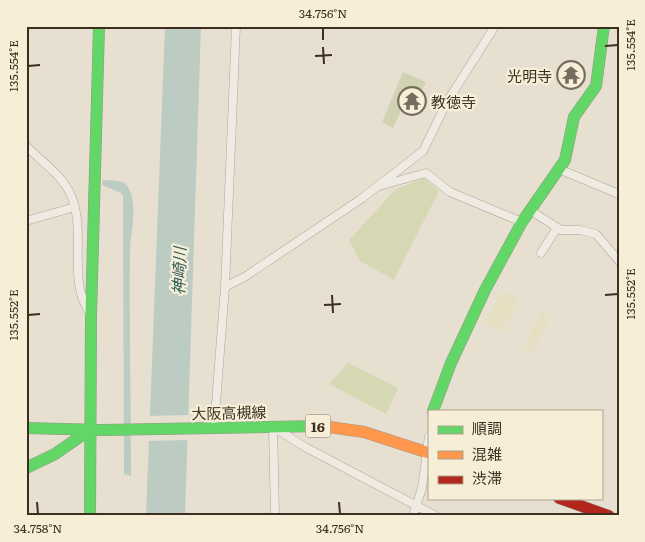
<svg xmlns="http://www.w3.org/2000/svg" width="645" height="542" font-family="Literata,'Noto Sans JP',serif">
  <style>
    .farmland { fill: #e6dfc2 }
    .green { fill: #d6d7b3 }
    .cemetery { fill: #d1d1b3 }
    .water { fill: #bcccc2 }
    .pier { fill: #e7e0d1 }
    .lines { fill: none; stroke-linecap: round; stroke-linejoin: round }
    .street-casing { stroke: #ada599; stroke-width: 9 }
    .fast-casing { stroke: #9c958a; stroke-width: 12 }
    .slow-casing { stroke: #9c958a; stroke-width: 12 }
    .jam-casing { stroke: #9c958a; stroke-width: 12 }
    .street { stroke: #efebe3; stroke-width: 8 }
    .fast { stroke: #63d668; stroke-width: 11 }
    .slow { stroke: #ff974d; stroke-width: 11 }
    .jam { stroke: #b3261e; stroke-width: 11 }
    .ticks { fill: none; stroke: #3d2e20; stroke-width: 2 }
    .labels { text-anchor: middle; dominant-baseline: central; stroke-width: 4.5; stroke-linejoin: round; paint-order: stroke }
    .shield { fill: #f7eed8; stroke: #756857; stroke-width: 1 }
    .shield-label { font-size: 14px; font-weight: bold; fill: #3d2e20 }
    .poi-label { font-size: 15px; fill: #3d2e20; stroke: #f7eed8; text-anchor: end }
    .street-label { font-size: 15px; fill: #3d2e20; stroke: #f7eed8 }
    .water-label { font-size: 16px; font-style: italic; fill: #2f5d5a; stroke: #f7eed8 }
    .neatline { fill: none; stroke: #3d2e20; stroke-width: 2 }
    .ticks-label { font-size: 12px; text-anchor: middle; fill: #3d2e20 }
  </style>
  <rect width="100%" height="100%" fill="#e7e0d1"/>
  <path class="farmland" d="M503,290l16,9 -17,33 -17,-9z
    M542,312l9,5 -19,35 -9,-5z"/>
  <path class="green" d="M424,178l15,13 -45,89 -34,-19 -11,-21 47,-51z
    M348,363l50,25 -12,26 -57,-30z"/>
  <path class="cemetery" d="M403,72l23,10 -4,8 -10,-4 -19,42 -11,-6z"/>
  <path class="water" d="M165,26h36l-16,490h-39z
    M103,180c10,1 22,-1 26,9 9,18 2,41 1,61 -1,75 1,150 1,226l-7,-2 -1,-278 -2,-3 -19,-8z"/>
  <path class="pier" d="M189,415l-1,25 -42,1 1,-25z"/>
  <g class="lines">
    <defs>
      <path id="street" d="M26,146c14,14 34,28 43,45 20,39 -4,88 22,124
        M561,170l58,24
        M379,186l47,-13 24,19 72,30
        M530,210l31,20h19l16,4 23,27
        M26,221l49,-14
        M541,253l16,-25
        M225,287l21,-11 115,-77 62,-48 24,-49 48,-76
        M273,426l2,90
        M275,428l30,19 131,69
        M214,429l11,-142 11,-261
        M413,516l9,-28 7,-52"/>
      <path id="fast" d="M433,411l18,-48 34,-73 37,-68 43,-62 9,-43 22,-31 8,-60
        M26,428l76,2 220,-4
        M26,468l29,-14 36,-25
        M90,516l1,-201 8,-289"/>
      <path id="slow" d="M322,426l42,6 65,21"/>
      <path id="jam" d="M559,498l50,18"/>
    </defs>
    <use href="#street" class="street-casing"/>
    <use href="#fast" class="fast-casing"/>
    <use href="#slow" class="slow-casing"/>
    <use href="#jam" class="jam-casing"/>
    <use href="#street" class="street"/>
    <use href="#fast" class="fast"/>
    <use href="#slow" class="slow"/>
    <use href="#jam" class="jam"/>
  </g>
  <path class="ticks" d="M323,28v12M605,46l13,-1M323,47l1,17M315,56l17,-1M28,66l12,-1M332,295l1,18M605,295l13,-1M324,305l17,-1M28,315l12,-1M37,502l1,12M339,502l1,12"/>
  <defs>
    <symbol id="temple-ring" viewBox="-11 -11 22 22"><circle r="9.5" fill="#f7eed8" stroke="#786c5e" stroke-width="1.5"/><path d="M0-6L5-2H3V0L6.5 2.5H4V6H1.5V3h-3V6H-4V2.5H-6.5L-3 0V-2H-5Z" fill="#786c5e"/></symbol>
  </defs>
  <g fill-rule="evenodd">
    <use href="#temple-ring" x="555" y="59" width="32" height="32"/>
    <use href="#temple-ring" x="396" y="85" width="32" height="32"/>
  </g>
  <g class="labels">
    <rect class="shield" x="305.5" y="414.5" width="25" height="23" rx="4"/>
    <g class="shield-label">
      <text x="318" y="426">16</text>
    </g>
    <g class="poi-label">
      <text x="552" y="75">光明寺</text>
      <text x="431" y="101" text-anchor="start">教徳寺</text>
    </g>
    <g class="street-label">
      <text transform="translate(229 412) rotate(-1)">大阪高槻線</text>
    </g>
    <g class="water-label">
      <text transform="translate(178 271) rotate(-88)">神崎川</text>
    </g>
  </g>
  <rect width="645" height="542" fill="none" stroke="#f7eed8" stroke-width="55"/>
  <rect x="428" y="410" width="175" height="90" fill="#f7eed8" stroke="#ada18e"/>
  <rect x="438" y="426" width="25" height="8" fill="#63d668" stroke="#ada18e"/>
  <text x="472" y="434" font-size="15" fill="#3d2e20">順調</text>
  <rect x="438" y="451" width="25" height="8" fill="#ff974d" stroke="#ada18e"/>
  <text x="472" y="460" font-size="15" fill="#3d2e20">混雑</text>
  <rect x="438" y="476" width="25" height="8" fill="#b3261e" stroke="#ada18e"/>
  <text x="472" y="484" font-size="15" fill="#3d2e20">渋滞</text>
  <rect x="28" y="28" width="590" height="486" class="neatline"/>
  <g class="ticks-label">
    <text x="323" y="18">34.756°N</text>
    <text transform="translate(631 45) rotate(-90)" y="4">135.554°E</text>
    <text transform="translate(14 66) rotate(-90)" y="4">135.554°E</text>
    <text transform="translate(631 294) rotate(-90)" y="4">135.552°E</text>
    <text transform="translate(14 315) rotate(-90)" y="4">135.552°E</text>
    <text x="38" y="533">34.758°N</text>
    <text x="340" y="533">34.756°N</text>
  </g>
</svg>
